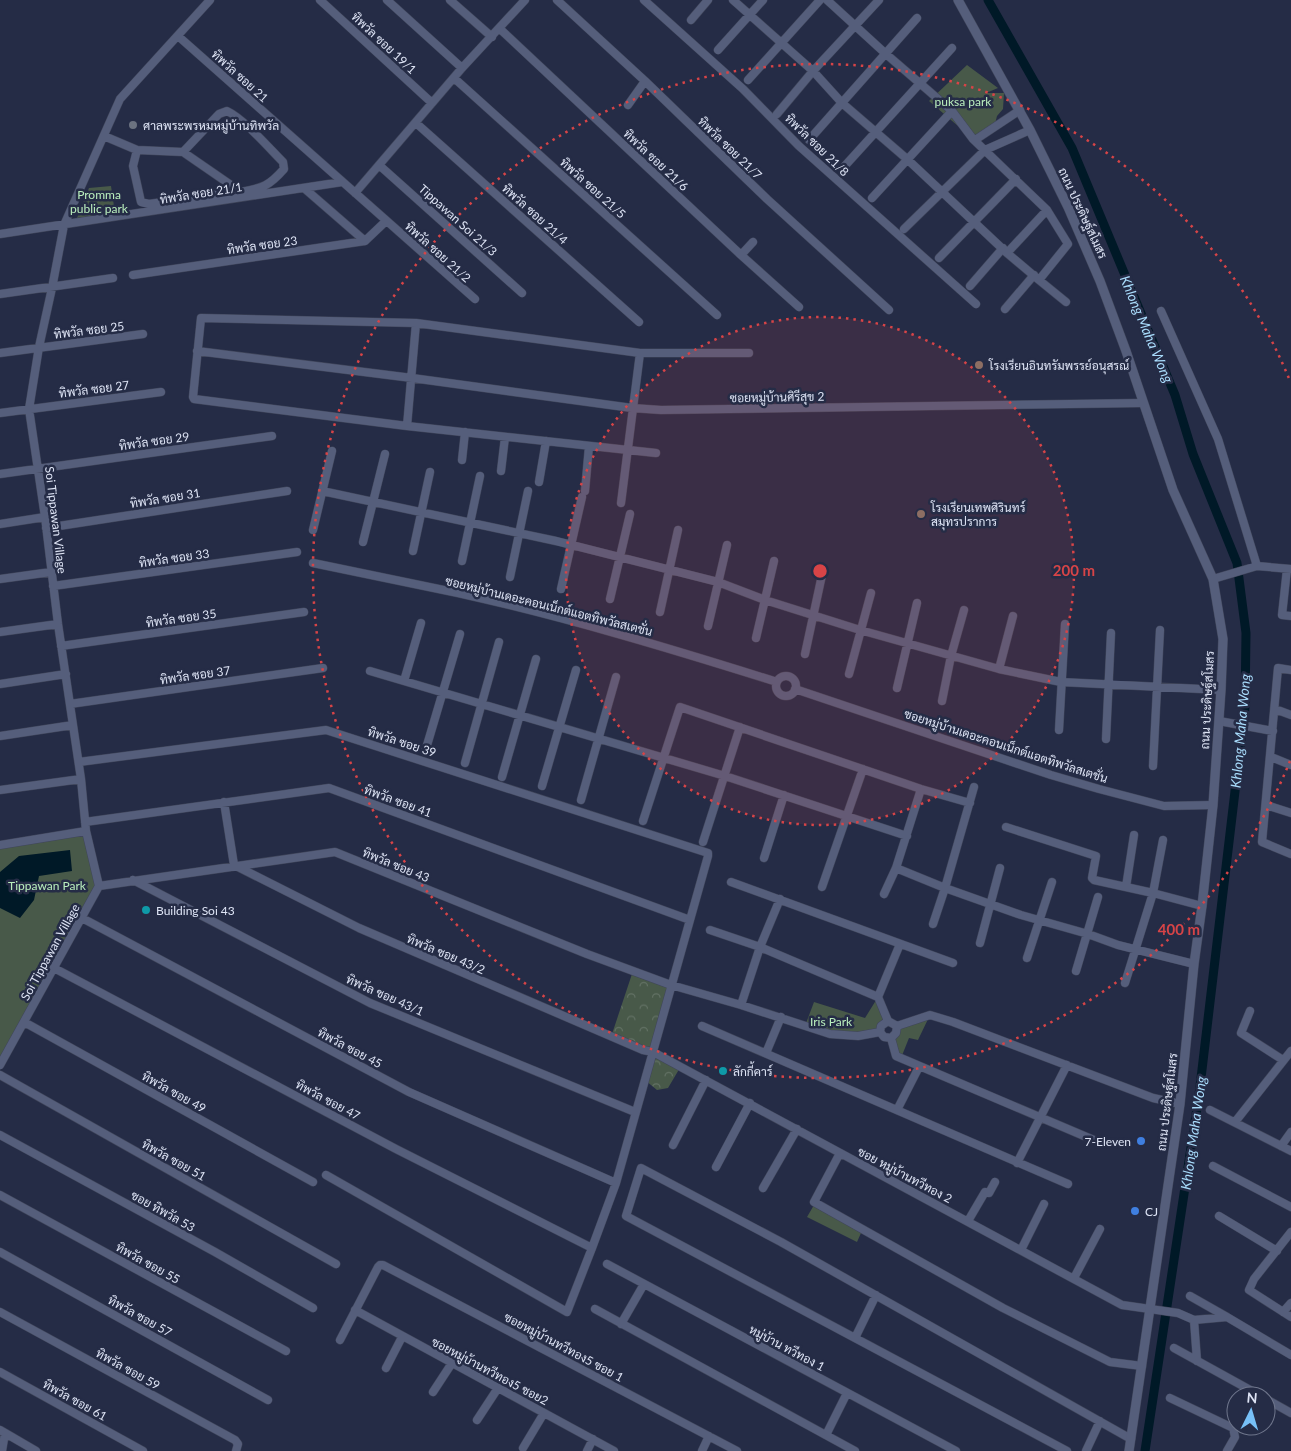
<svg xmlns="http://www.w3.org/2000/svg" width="1291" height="1451" font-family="Lato,Sarabun,sans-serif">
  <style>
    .green { fill: #485949 }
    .forest { fill: url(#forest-crowns) }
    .water { fill: #001927 }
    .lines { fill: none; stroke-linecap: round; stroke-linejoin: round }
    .canal { stroke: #001927; stroke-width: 9 }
    .minor-casing { stroke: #40465b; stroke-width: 9 }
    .tertiary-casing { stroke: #40465b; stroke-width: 10 }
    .minor { stroke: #555e7b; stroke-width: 8 }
    .tertiary { stroke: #555e7b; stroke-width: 9 }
    .ring { fill: none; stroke: #d74447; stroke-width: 2.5; stroke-dasharray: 2.5 5 }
    .worship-dot { fill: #6b7280; stroke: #252c46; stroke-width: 2 }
    .education-dot { fill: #8d6e63; stroke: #252c46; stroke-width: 2 }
    .culture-dot { fill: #0f9aa8; stroke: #252c46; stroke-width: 2 }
    .shop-dot { fill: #3f7fe0; stroke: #252c46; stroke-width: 2 }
    .labels { text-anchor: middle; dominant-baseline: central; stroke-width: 5; stroke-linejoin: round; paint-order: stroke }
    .street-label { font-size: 12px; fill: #dee4f5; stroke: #252c46 }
    .park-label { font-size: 12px; fill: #baefbd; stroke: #252c46 }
    .poi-label { font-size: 12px; fill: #dee4f5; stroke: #252c46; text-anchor: start }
    .water-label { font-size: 14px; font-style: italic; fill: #a8dbfb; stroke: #252c46 }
    .centre { fill: #d74447; stroke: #252c46; stroke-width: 2.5 }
    .ring-label { font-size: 15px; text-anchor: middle; font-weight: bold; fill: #d74447; stroke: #252c46; stroke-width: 5; stroke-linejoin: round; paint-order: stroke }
  </style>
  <defs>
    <pattern id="forest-crowns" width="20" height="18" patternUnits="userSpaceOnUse" patternTransform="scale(1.25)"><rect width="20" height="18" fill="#485949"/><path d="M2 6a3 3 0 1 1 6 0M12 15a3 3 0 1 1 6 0" fill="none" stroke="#627164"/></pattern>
  </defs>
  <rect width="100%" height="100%" fill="#252c46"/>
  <path class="green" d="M967,65l31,23 -12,5h18l-1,16 -6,7 -2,8 -22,15 -44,-38z
    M111,186l4,27 -38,5 12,-30z
    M86,831l13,55 -99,179v-220z
    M878,997l10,24 -8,11 -22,4 -53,-10 9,-24 51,16z
    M930,1015l-12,25 -9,-2 -8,20 -10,-20 6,-12z
    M814,1205l47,28 -4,9 -50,-25z"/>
  <path class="forest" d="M633,971l38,14 -18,67 28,14 -13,22 -11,2 -12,-10 8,-28 -42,-15z"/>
  <path class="water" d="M70,850l2,21 -33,5 -5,24 -14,18 -20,-10v-36l19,-16z"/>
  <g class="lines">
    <path class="canal" d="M988,0l84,148 103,247 18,59 44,109 9,70 -1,74 -46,388 -54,356"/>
    <defs>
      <path id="minor" d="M320,0l112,103
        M387,0l75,68
        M450,0l42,37
        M557,0l88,81 122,118 122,111
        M644,0l99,89 56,57 177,158
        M733,0l80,71 29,32 65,56 100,94 32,27 29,-36 -21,-34 -74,-71 -21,-28 -66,-57 -59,-54
        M691,20l17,-20
        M499,28l242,227 58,52
        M178,36l297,263
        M718,50l45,-50
        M454,78l263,237
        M748,80l72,-80
        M628,105l17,-24
        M777,114l36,-43 66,-71
        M416,123l223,199
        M104,136l33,14 46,2 58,40c22,-4 28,-6 43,-23l-1,-7c-14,-14 -39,-43 -56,-51l-8,3 -36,38
        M809,140l108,-122
        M975,140l45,-30
        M137,150l-4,16 8,36 8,2 69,-10 11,-10
        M379,165l143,128
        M842,169l110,-121
        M304,188l61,53
        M355,193l107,-125 63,-68
        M872,198l80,-87
        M904,229l81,-79 45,-20
        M0,234l342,-52
        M1007,253l40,-43
        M741,255l12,-13
        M939,258l77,-79
        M133,275l232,-34 21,-20
        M1039,280l27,22
        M970,286l33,-38
        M0,294l113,-16
        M1005,309l29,-34
        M1161,311l57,128 39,127
        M416,323l-9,103 249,27
        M197,351l215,27 220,30 29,2 482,-7
        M0,353l143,-19
        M0,413l161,-21
        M407,426l-213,-27 -1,-2 8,-79 215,5 224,30h109
        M462,460l3,-28
        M501,471l4,-34
        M0,474l272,-38
        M539,482l7,-41
        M322,491l234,50 162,41 47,18 95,30 139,39 62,13 160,8
        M585,491l4,-45
        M621,503l19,-150
        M0,524l45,-7
        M46,528l241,-37
        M313,530l19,-79
        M363,542l22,-88
        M413,551l17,-79
        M462,561l18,-85
        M313,563c48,10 97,20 145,30 108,24 214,56 319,89
        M1287,569l-5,46 9,1
        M510,577l18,-86
        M0,579l51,-7
        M1213,579l44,-13 34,3
        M53,586l244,-34
        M561,589l21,-92
        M610,599l20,-85
        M660,612l18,-82
        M708,626l19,-81
        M0,632l58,-8
        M756,638l18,-77
        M61,646l243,-34
        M805,654l17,-79
        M999,669l14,-53
        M1291,670l-13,-2 -16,174 29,12
        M370,671l355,105 182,60
        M849,674l22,-81
        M776 686a10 10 0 1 1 20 0a10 10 0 1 1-20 0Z
        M404,681l17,-58
        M0,684l66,-10
        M897,688l20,-85
        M795,689l256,86 48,14 65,17 49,-1
        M942,701l9,-45 13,-46
        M70,704l253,-36
        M1275,709l16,6
        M1219,721l54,10
        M1059,730l6,-106
        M0,736l73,-11
        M1106,739l5,-106
        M425,752l35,-118
        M1271,757l20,8
        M79,762l247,-32 382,123v3l-92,327 -24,65 -25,64 -241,-137
        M465,763l34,-121
        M1153,766l7,-136
        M502,777l34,-118
        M542,786l34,-116
        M0,790l81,-11
        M581,800l35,-123
        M224,802l10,63 125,63 284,122 10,2 469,253 56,8 16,7 33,-3 64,38
        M1266,805l25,8
        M643,821l37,-114 241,82 49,14
        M85,822l244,-34 361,132
        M1006,827l90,29 -4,22 2,2 59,13 49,13
        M703,842l37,-115
        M0,845l86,-14
        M764,858l20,-63
        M896,868l49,20 76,27 67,19 30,11 76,19
        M133,880l237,123 265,109
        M731,882l222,81
        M99,886l236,-34 252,102 84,31 70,20 89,29 28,2 22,-4
        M822,887l41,-118
        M1126,887l8,-52
        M884,894l12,-26 25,-79
        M82,918l327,174 207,91
        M933,924l12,-36 29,-101
        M710,930l50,17 118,50
        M980,943l20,-75
        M1027,958l25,-76
        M54,968l342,181 196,99
        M1076,971l22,-74
        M1125,983l28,-90 10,-53
        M741,1005l19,-58 20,-48
        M1250,1011l-9,22 42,27
        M888,1021l-7,5 -1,6 4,5 7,1 5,-5 1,-7 -9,-5 -10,-24 22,-53
        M24,1022l289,160
        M702,1026l366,158
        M897,1026l33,-11 23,7 200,76 27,6
        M891,1038l5,18 200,85
        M766,1053l15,-36
        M0,1065l99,-179 -13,-55 -5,-52 -23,-155 -13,-107 -16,-108 10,-62 13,-59 12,-63 56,-126 90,-99
        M0,1075l336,189
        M897,1110l22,-43
        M1210,1110l81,41
        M1235,1122l56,-71
        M0,1135l215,117 98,56
        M673,1145l33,-65
        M1281,1146l10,-14
        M840,1153l-26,49 189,106 107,54 32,4
        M1017,1163l50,-98
        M1213,1166l78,41
        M716,1167l34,-64
        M763,1188l34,-59
        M0,1195l286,156
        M1219,1216l58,35
        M968,1221l17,-29 4,1 6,-11
        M1291,1232l-37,47 -5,11 42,27
        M1021,1250l23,-46
        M0,1252l268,148
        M607,1264l349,187
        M1074,1278l26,-49
        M1190,1296l37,21
        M595,1309l260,142
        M355,1310l259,141
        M0,1312l235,128 3,4 -2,7
        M1283,1312l8,-9
        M1194,1320l3,41
        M621,1324l23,-40
        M855,1338l21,-43
        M340,1340l38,-73 2,-2h3l354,186
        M1174,1348l87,48
        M386,1368l16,-31
        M0,1372l143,79
        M433,1392l19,-29
        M1170,1398l63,30 2,9 -8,14
        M1266,1399l25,14
        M477,1420l21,-32
        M0,1430l36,21
        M826,1435l21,-42
        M523,1448l21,-35
        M2,1451l3,-18
        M587,1451l6,-12
        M702,1451l7,-15
        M1067,1451l-441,-235 15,-48 140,74 350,197
        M1086,1451l14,-30"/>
      <path id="tertiary" d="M958,0l72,130 38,77 32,74 26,70 47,139 40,89 10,60 -2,51 -8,115 -11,101 -8,58 -14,140 -51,347"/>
    </defs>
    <use href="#minor" class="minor-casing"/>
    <use href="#tertiary" class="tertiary-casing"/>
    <use href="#minor" class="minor"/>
    <use href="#tertiary" class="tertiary"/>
  </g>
  <circle cx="820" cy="571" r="254" fill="#d74447" fill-opacity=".12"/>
  <g class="ring">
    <circle cx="820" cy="571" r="254"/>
    <path d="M1290 761A507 507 0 1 1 1290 381"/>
  </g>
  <circle class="worship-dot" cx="133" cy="125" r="5"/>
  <g class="education-dot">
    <circle cx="979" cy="365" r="5"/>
    <circle cx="921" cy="514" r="5"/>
  </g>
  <g class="culture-dot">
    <circle cx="146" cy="910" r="5"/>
    <circle cx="723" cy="1071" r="5"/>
  </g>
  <g class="shop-dot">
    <circle cx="1141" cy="1141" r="5"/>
    <circle cx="1135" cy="1211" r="5"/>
  </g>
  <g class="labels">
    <g class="street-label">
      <text transform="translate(384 43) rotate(43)">ทิพวัล ซอย 19/1</text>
      <text transform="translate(240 76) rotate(42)">ทิพวัล ซอย 21</text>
      <text transform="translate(817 145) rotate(44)">ทิพวัล ซอย 21/8</text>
      <text transform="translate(730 148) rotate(44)">ทิพวัล ซอย 21/7</text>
      <text transform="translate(656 160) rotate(43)">ทิพวัล ซอย 21/6</text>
      <text transform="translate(593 188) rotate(42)">ทิพวัล ซอย 21/5</text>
      <text transform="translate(201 193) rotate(-9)">ทิพวัล ซอย 21/1</text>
      <text transform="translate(1083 213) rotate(65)">ถนน ประดิษฐ์สโมสร</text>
      <text transform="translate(535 214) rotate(42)">ทิพวัล ซอย 21/4</text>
      <text transform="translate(458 220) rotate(42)">Tippawan Soi 21/3</text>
      <text transform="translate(262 245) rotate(-8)">ทิพวัล ซอย 23</text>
      <text transform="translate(438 252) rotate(42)">ทิพวัล ซอย 21/2</text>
      <text transform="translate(89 330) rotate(-7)">ทิพวัล ซอย 25</text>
      <text transform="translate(94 389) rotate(-7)">ทิพวัล ซอย 27</text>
      <text transform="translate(777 397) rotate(-1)">ซอยหมู่บ้านศิรีสุข 2</text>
      <text transform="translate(154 441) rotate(-8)">ทิพวัล ซอย 29</text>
      <text transform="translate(165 498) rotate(-9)">ทิพวัล ซอย 31</text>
      <text transform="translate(56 520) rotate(83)">Soi Tippawan Village</text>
      <text transform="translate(174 558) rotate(-8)">ทิพวัล ซอย 33</text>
      <text transform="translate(549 606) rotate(14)">ซอยหมู่บ้านเดอะคอนเน็กต์แอตทิพวัลสเตชั่น</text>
      <text transform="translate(181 618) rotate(-8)">ทิพวัล ซอย 35</text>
      <text transform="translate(195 675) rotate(-8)">ทิพวัล ซอย 37</text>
      <text transform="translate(1207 700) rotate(-87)">ถนน ประดิษฐ์สโมสร</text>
      <text transform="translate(402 742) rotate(18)">ทิพวัล ซอย 39</text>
      <text transform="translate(1006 746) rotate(18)">ซอยหมู่บ้านเดอะคอนเน็กต์แอตทิพวัลสเตชั่น</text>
      <text transform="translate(398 801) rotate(20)">ทิพวัล ซอย 41</text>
      <text transform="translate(396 865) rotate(22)">ทิพวัล ซอย 43</text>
      <text transform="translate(50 952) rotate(-61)">Soi Tippawan Village</text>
      <text transform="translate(446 954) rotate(23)">ทิพวัล ซอย 43/2</text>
      <text transform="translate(385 995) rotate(24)">ทิพวัล ซอย 43/1</text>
      <text transform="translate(350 1048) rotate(28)">ทิพวัล ซอย 45</text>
      <text transform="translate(174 1092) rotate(29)">ทิพวัล ซอย 49</text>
      <text transform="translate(328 1100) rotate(28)">ทิพวัล ซอย 47</text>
      <text transform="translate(1167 1102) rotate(-83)">ถนน ประดิษฐ์สโมสร</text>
      <text transform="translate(174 1160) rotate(29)">ทิพวัล ซอย 51</text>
      <text transform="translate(905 1175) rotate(28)">ซอย หมู่บ้านทวีทอง 2</text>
      <text transform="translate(163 1211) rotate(29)">ซอย ทิพวัล 53</text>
      <text transform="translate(148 1263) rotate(29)">ทิพวัล ซอย 55</text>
      <text transform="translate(140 1316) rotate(29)">ทิพวัล ซอย 57</text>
      <text transform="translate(564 1347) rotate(28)">ซอยหมู่บ้านทวีทอง5 ซอย 1</text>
      <text transform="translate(787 1348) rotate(28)">หมู่บ้าน ทวีทอง 1</text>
      <text transform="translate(128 1369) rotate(29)">ทิพวัล ซอย 59</text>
      <text transform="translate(490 1371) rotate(28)">ซอยหมู่บ้านทวีทอง5 ซอย2</text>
      <text transform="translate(75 1400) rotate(29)">ทิพวัล ซอย 61</text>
    </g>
    <g class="park-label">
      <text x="963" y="101">puksa park</text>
      <text x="99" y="194">Promma<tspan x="99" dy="14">public park</tspan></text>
      <text x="47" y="885">Tippawan Park</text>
      <text x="831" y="1021">Iris Park</text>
    </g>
    <g class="poi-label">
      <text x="143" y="125">ศาลพระพรหมหมู่บ้านทิพวัล</text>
      <text x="989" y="365">โรงเรียนอินทรัมพรรย์อนุสรณ์</text>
      <text x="931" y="507">โรงเรียนเทพศิรินทร์<tspan x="931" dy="14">สมุทรปราการ</tspan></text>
      <text x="156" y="910">Building Soi 43</text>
      <text x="733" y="1071">ลักกี้คาร์</text>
      <text x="1131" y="1141" text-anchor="end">7-Eleven</text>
      <text x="1145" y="1211">CJ</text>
    </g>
    <g class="water-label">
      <text transform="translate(1147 329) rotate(67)">Khlong Maha Wong</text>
      <text transform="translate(1240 731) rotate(-85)">Khlong Maha Wong</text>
      <text transform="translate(1193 1133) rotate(-82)">Khlong Maha Wong</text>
    </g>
  </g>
  <circle cx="820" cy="571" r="8" class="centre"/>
  <g class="ring-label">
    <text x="1074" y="576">200 m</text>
    <text x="1179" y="935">400 m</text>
  </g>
  <g transform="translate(1251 1411) rotate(5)"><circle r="24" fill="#252c46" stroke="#6f768c"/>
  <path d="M0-4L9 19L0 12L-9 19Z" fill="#77c0f7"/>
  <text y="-8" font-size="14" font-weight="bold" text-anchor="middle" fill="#dee4f5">N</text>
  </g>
</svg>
